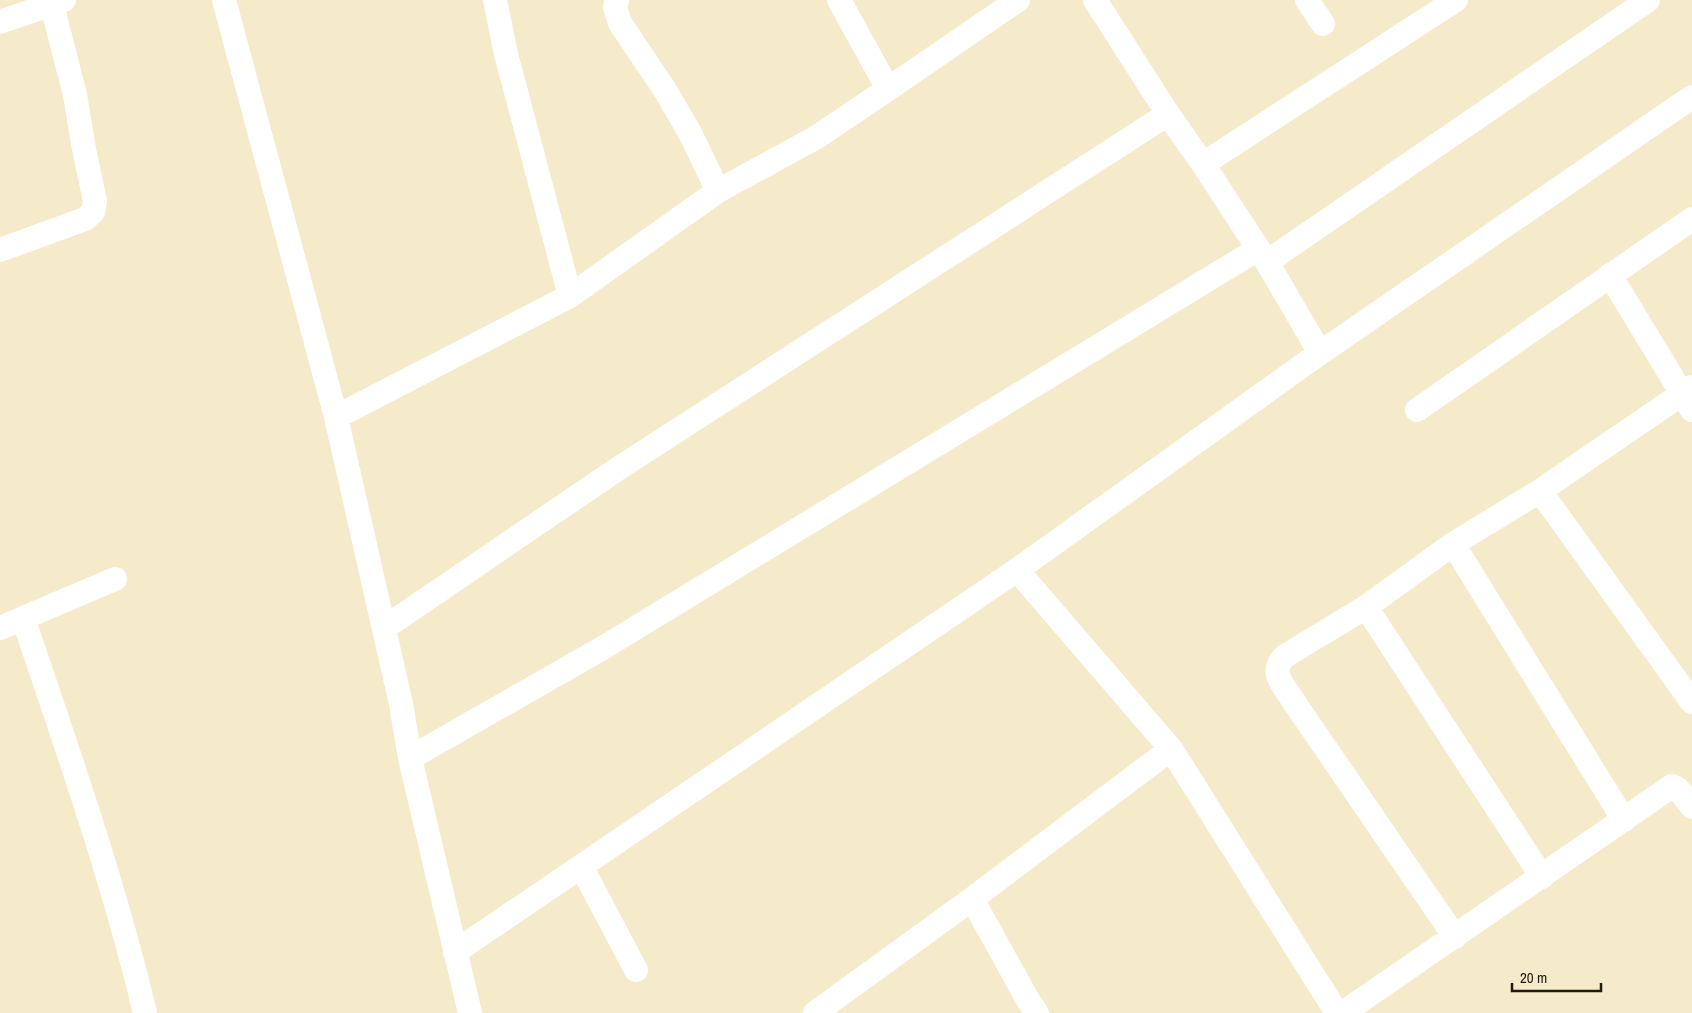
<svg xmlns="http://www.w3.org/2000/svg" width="1692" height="1013" font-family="'Archivo Narrow',sans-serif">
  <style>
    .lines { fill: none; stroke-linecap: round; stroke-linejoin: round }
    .minor { stroke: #fff; stroke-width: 24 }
  </style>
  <rect width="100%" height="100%" fill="#f5eac9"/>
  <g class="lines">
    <path class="minor" d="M224,0l112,417 65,287 9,54 60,255
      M617,0l-2,7 5,16 45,67 25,43 28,58
      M839,0l49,89 130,-89
      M1095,0l73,114 35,50
      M1307,0l16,24
      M1456,0l-253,164 64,98 381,-262
      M0,22l64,-22
      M0,250l85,-31 8,-7 2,-11 -11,-52 -9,-54 -23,-90
      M1267,262l53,91 372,-256
      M1610,275l82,135
      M570,296l148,-105 99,-54 71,-48
      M1417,410l275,-191
      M336,417l234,-121 -64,-242 -11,-54
      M1540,491l152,211
      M1453,544l171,276
      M1017,570l154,179
      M1366,607l176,270
      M23,618c44,130 90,261 122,395
      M0,628l115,-49
      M384,628l232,-158 552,-356
      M410,758l191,-109 657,-400
      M581,866l55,104
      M972,899l56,101 9,13
      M1455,937l-161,-235c-10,-17 -26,-29 -9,-46l81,-49 87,-63 87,-53 152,-104
      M455,952l562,-382 303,-217
      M815,1013l157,-114 199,-150 166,264
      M1343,1013l329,-227 6,3 14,18"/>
  </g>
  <path d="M1512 983v8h89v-8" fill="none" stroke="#201c10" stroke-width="2.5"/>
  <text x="1520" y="983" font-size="15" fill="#201c10" stroke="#f5eac9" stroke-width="4" paint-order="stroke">20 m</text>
</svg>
